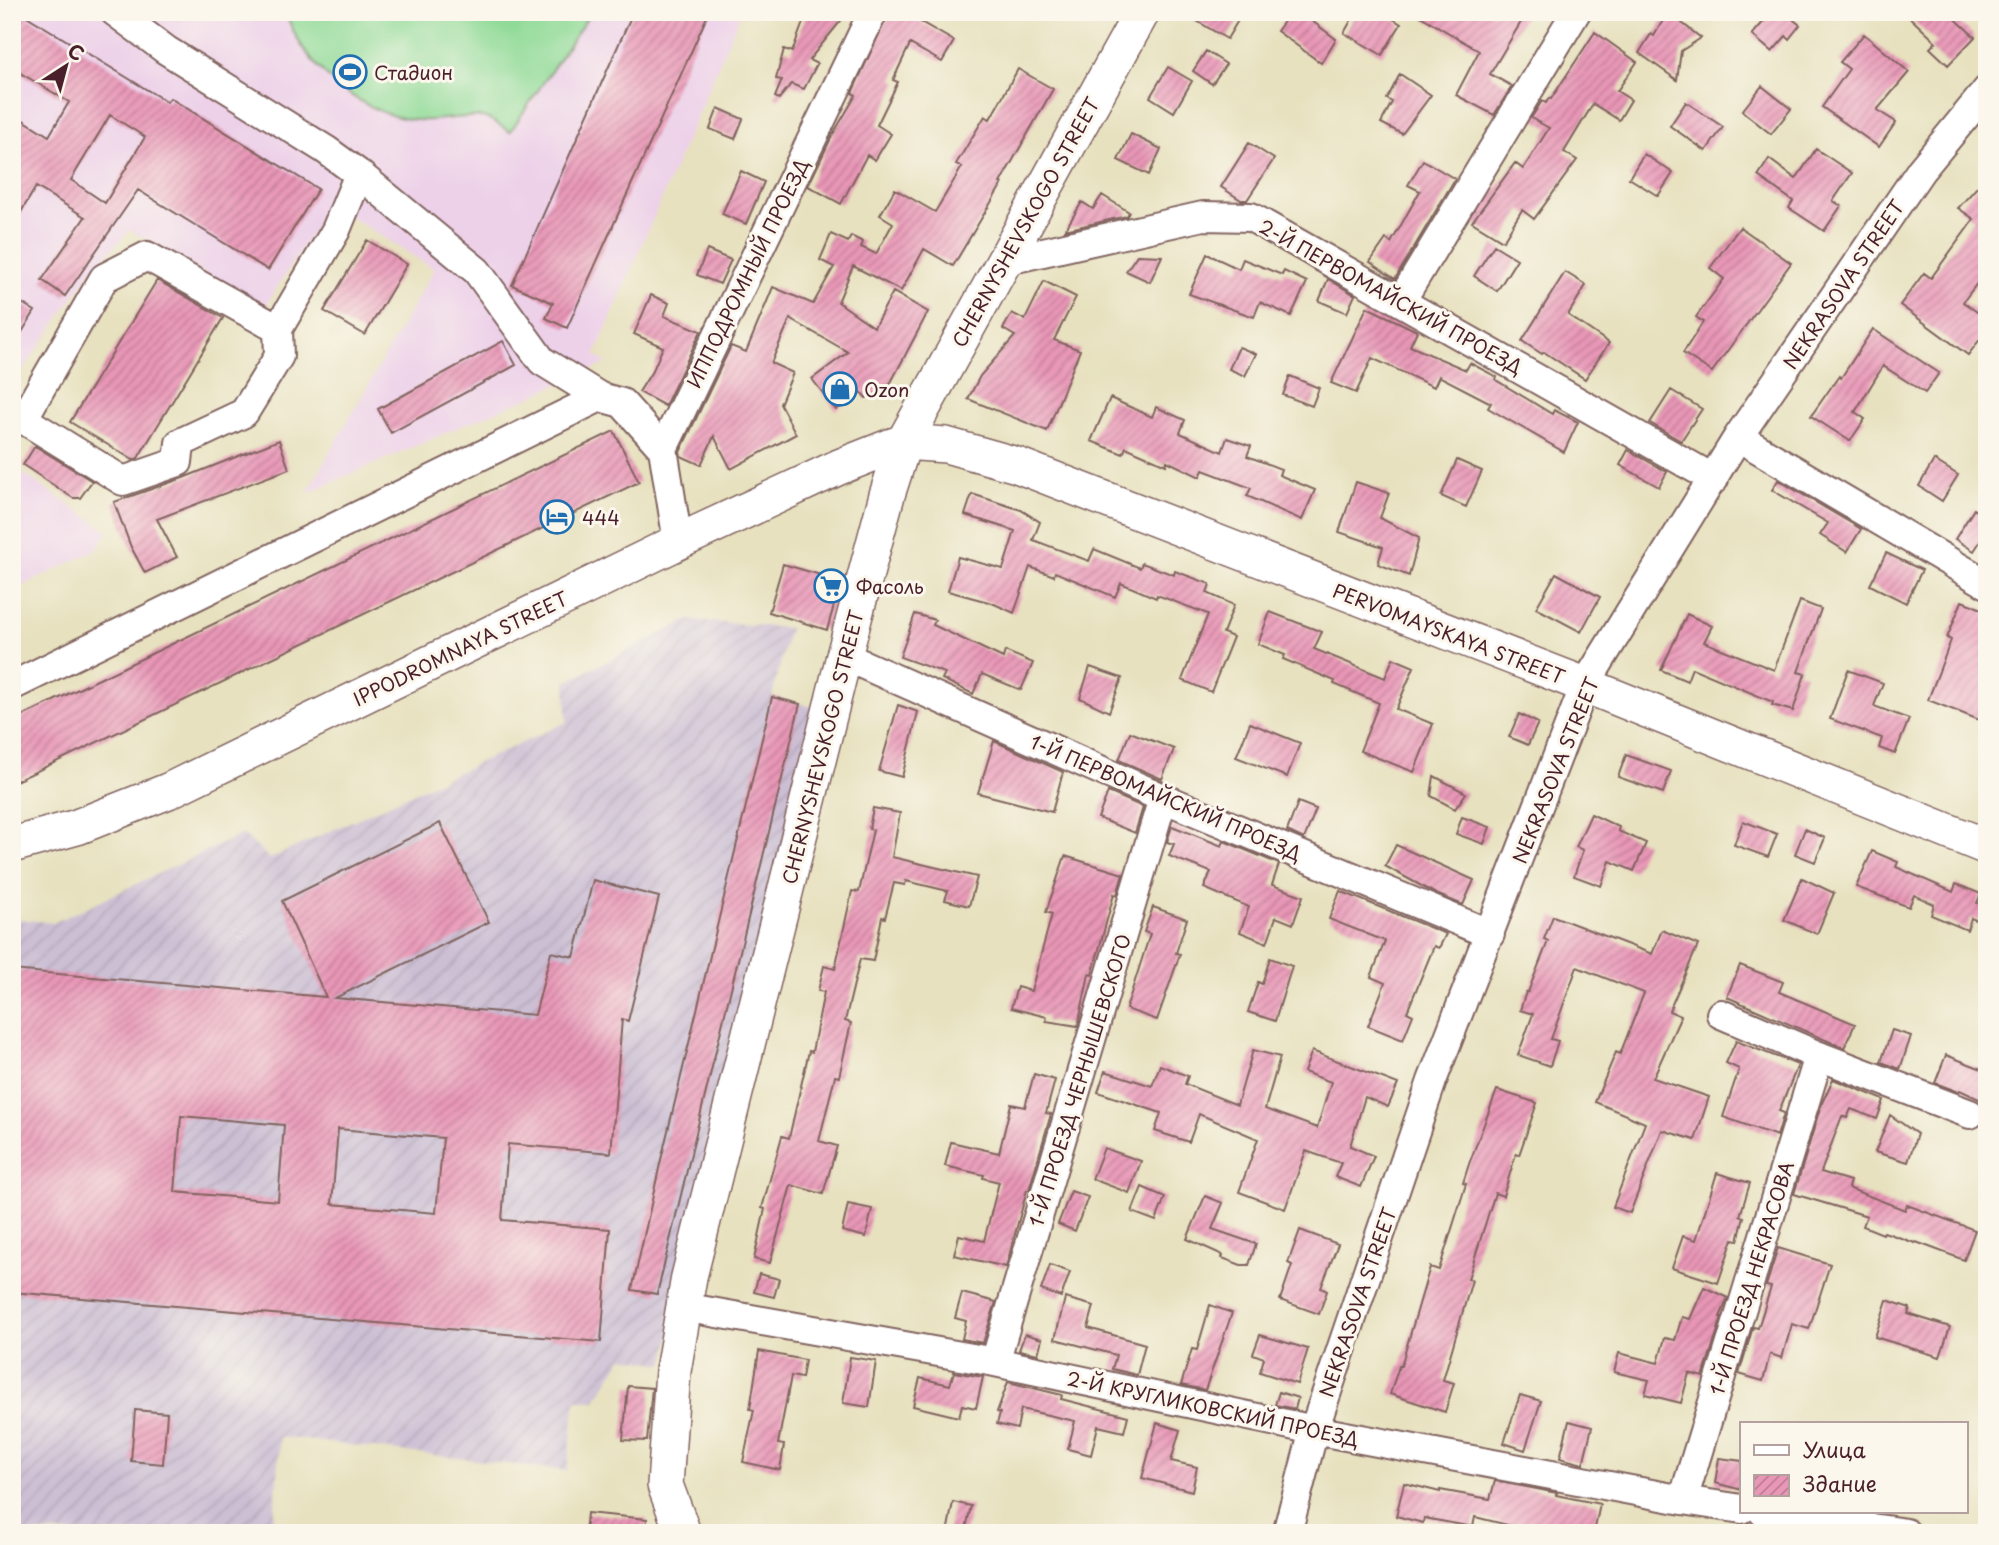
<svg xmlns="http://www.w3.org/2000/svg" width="1999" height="1545" font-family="'Playpen Sans',sans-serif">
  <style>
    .built { fill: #edd1e9 }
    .industrial { fill: url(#industrial-furrows) }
    .grass { fill: #8fda97; stroke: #6c7c61; stroke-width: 2 }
    .building { fill: url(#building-hatch); fill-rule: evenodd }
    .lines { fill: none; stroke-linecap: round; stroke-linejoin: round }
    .minor-casing { stroke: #81635f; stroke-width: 32 }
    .tertiary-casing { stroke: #81635f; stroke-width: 38 }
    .minor { stroke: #fff; stroke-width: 28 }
    .tertiary { stroke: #fff; stroke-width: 35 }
    .labels { text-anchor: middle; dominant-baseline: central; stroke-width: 6; stroke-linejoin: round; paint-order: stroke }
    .poi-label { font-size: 19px; fill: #4a1f2b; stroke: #fbf7ec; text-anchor: start }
    .street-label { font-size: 19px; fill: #4a1f2b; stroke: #fbf7ec }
  </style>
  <defs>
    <pattern id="industrial-furrows" width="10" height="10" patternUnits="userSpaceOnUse" patternTransform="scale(1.75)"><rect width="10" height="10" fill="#ccbfd4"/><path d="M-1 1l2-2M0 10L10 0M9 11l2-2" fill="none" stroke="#b1a4b6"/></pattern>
    <pattern id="building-hatch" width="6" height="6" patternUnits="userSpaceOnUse" patternTransform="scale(1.75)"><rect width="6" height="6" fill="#e997b7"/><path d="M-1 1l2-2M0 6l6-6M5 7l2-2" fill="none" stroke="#bf7b95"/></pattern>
  </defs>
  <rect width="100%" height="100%" fill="#fbf7ec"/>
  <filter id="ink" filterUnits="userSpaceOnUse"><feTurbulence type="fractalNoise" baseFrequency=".0143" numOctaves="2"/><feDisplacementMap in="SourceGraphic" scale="14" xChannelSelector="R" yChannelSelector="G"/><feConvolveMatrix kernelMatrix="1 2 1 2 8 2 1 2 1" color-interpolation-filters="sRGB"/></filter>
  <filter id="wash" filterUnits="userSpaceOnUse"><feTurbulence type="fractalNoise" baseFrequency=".00686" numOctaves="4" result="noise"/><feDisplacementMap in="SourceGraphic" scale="28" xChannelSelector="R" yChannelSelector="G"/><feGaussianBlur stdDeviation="1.57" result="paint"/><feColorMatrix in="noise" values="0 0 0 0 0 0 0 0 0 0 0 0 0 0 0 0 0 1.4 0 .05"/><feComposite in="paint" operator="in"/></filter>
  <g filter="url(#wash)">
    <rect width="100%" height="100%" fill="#e7e1bf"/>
    <path class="built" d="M12,12h729l-146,343 12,8 -300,130 127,-224 -104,-65 -66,104 -134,-78 -37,39 -81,117z
      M12,466l96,65 -12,19 -84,41z"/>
    <path class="industrial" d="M688,620l101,8 -17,68 51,14 -159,654 -41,-7 -28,44 -19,-1 -9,71 -287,-34 -7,96h-261v-615l41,5 190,-89 27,25 297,-137 -1,-40z"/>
    <path class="grass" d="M286,12h305l-81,120c-8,-5 -20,-15 -29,-15 -21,-2 -43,5 -64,3 -54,-3 -117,-56 -131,-108z"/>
    <g id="blocks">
      <path class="building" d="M12,12h8l147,90 3,-4 148,91 -50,81 -130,-80 -73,106 -23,-16 43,-63 -49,-30 -24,40v-114l37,23 20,-34 -57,-34zM110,115l35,22 -40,66 -34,-23z
        M633,12h76l-142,316 -21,-10 7,-15 -41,-18z
        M807,12h41l-39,48 8,4 -13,25 -13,-5 -12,15 -4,-2 7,-17 -6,-1 8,-30 8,3z
        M889,12h23l11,6 -2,4 33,19 -12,21 -32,-18 -17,36 5,2 -21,43 14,9 -16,26 -8,-5 -26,49 -33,-18 24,-50 24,-41 -4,-2z
        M1182,12h61l-16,27z
        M1291,12h9l36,27 -15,24 -44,-32z
        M1356,12h26l19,12 -19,31 -38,-22z
        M1414,12h113l-37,62 22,12 -18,29 -38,-20 23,-44z
        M1668,12l33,26 -20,13 -4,29 -38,-27 12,-19 3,2z
        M1772,12h12l16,13 -11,14 -3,-3 -14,16 -20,-17z
        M1904,12h44l27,25 -27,28 -18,-17 6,-6z
        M1595,32l42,30 -20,29 14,9 -12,20 -26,-16 -29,48 13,8 -43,59 -12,-9 -19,31 -31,-19 43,-59 8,6 26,-41 -18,-10 11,-17 4,2 3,-5 2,1z
        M1864,34l45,38 -32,38 19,12 -17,25 -57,-40 27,-38 -9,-7z
        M1206,51l20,13 -14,20 -19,-13z
        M1168,67l24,14 -18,31 -24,-15z
        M1018,69l35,20 -53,94 2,1 -49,82 -29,-17 -23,42 -48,-25 -15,36 36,25 19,-35 35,20 -40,76 -22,10 -6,-7 -24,19 -24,-31 36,-27 -58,-33 -19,44 22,10 -13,31 16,30 -65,35 -17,-33 -13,29 -20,-9 -1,-4 51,-106 15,6 27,-65 40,17 21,-37 -14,-7 11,-26 17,8 3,-6 12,6 -2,5 15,7 17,-31 -13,-8 15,-26 40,23 27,-45 -6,-3 29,-48 5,3z
        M1400,74l31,21 -29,39 -21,-11 11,-21 -5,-3z
        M1762,86l29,23 -20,25 -29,-23z
        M1686,102l37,25 -17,24 -36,-25z
        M718,108l25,11 -8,20 -25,-10z
        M1131,134l30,15 -12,26 -31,-15z
        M1249,143l25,16 -27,41h-6l-20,-13z
        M1816,149l36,24 -19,28 8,5 -17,25 -35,-23 4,-7 -35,-25 11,-17 27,20z
        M1644,154l29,19 -15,23 -29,-18z
        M1423,160l32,19 -60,100 -25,-17 16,-23 5,4 29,-52 -12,-6z
        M741,171l23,11 -18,42 -24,-10z
        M1987,176v94l-24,32 24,17v11l-19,25 -68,-50 24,-32 7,5 43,-59 -16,-11z
        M1102,195l27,17 -2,4 -62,14 17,-28 11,7z
        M1740,227l51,36 -79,109 -29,-19 20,-31 -7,-5 28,-38 -14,-11z
        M367,240l40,24 -42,71 -41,-24z
        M1494,245l23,14 -20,32 -23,-15z
        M707,250l24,10 -11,24 -23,-9z
        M1207,254l32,15 4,-10 39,16 2,-4 23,11 -16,34 -31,-14 -6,15 -65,-23z
        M1137,255l25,1 -12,26 -24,-11z
        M1565,272l21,13 -18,30 41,28 -24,36 -41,-27 -2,2 -20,-13z
        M1328,279l27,16 -8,18 -28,-12z
        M157,280l66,38 -85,140 -5,2 -63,-38z
        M1044,281l32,16 -22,43 26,10 -33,81 -79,-32 12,-23 35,-40 -12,-7 9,-16 13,7z
        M651,295l18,8 -5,13 37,15 -36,75 -26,-14 15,-24 9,-21 -29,-13z
        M12,297l23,14 -23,37z
        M1367,307l50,24 -7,15 56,24 4,-7 27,14 -1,3 56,34 2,-4 24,12 -14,30 -76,-44 3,-5 -52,-27 -5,11 -62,-29 -16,35 -25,-10z
        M1873,329l66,44 -14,20 -42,-27 -28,46 10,7 -15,22 -39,-25 28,-40 2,2z
        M503,341l13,24 -125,68 -13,-24z
        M1239,347l17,7 -11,22 -16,-7z
        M1290,376l29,12 -7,18 -29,-11z
        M1671,390l31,19 -21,32 -31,-18z
        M1110,398l42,19 4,-10 29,13 -5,13 42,19 5,-14 24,8 -4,10 34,13 -2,6 36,15 -13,30 -55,-24 4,-8 -48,-18 -3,7 -33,-16 -1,4 -40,-18 -3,7 -32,-13z
        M614,431l25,51 -627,301v-62z
        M279,440l10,29 -132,50 20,38 -32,16 -14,-26 -17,-45 69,-24z
        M35,446l57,35 -12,17h-7l-50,-33z
        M1628,450l39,22 -8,15 -39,-22z
        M1457,460l25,11 -16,36 -25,-11z
        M1934,460l24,15 -16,26 -23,-15z
        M1778,480l83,49 -14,23 -27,-17 8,-12 -56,-33z
        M1356,482l33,11 -9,25 39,20 -10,38 -31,-12 5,-17 -44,-15z
        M972,494l49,16 19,12 -7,18 56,21 5,-12 46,19 2,-5 32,12 1,-4 35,13 -3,9 27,12 -11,28 10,4 -22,55 -29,-12 26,-66 -51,-19 -1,3 -35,-15 -6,14 -60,-25 -1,4 -24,-9 -16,46 -22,-10 -44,-12 10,-34 45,12 12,-38 -50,-16z
        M1974,509l13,9v13l-13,20 -19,-12z
        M1886,553l36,17 -16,33 -36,-18z
        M783,564l58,17 -14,49 -58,-18z
        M1556,573l44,24 -19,35 -45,-24z
        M1800,601l21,8 -23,63 7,2 -12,37 -21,-6 1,-3 -81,-34 -5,13 -26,-11 26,-56 25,12 -8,16 70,28z
        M1962,601l25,10v112l-59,-23 23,-60 -4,-2z
        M1270,612l52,20 -8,17 71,29 8,-20 21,9 -18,42 37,15 -19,48 -54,-21 19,-48 -45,-19 1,-3 -52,-22 2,-4 -27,-11z
        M915,614l20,6 -2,5 70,33 2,-7 28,12 -12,27 -39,-16 -9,20 -31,-15 3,-6 -45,-16z
        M1090,667l32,11 -13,34 -29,-14z
        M1848,670l35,13 -9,23 35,13 -14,35 -16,-6 3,-10 -52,-19z
        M772,697l28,7 -143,590 -25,-4 28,-126z
        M898,705l20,7 -16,65 -23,-6z
        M1519,714l19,9 -10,22 -19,-8z
        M1250,723l50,20 -13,34 -51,-20z
        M1130,732l44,17 -12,30 -43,-19z
        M994,741l69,31 -11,40 -74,-19z
        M1626,755l45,16 -8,22 -45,-16z
        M1434,776l32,17 -11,16 -24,-13z
        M1108,792l35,15 -8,26 -37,-15z
        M1298,802l18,7 -12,30 -17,-8z
        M873,808l27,5 -8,44 85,20 -8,29 -24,-6 3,-9 -42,-10 -1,4 -11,-2 -9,35 -3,-1 -9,44 -13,-2 -15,62 6,2 -12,54 -4,-1 -16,65 18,5 -14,48 -32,-9 -21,78 -16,-4 11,-50 -3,-1 20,-72 7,2 20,-87 3,1 12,-60 -6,-1 6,-25 11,3 17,-78 7,1 14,-62 -4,-1z
        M1591,814l28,13 -1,4 28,12 -12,28 -24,-10 -9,25 -27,-10 9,-26 -7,-3z
        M1462,817l28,10 -6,17 -28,-10z
        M1743,821l34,13 -9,23 -34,-12z
        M440,823l49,99 -154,76 200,17 16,-63 23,5 19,-77 66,17 -31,124 -6,-2 -11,134 -103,-9 -6,76 108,9 -9,113 -589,-50v-322l314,27 -44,-96zM181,1116l103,9 -6,76 -103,-9zM338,1129l105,9 -7,75 -104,-9z
        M1172,826l50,20 2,-5 55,23 -7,21 31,11 -10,28 -17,-7 -9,26 -27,-11 9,-25 -45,-19 7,-16 -42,-16 5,-12 -7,-2z
        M1805,829l20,9 -10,24 -20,-8z
        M1396,845l78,35 -11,25 -27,-11 -51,-28z
        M1872,851l26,11 -2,5 57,25 3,-8 25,10 -4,9 8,3 -7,15 -7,-3 -4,12 -36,-15 3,-11 -20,-9 -5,12 -53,-20z
        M1065,856l58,18 -6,21 -3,-1 -22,81 -3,-1 -11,52 -32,-5 1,-4 -36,-9 6,-21 14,4 21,-77 -6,-2z
        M1802,878l32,15 -17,41 -33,-14z
        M1340,891l106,43 -7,14 -5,-2 -27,66 6,3 -10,25 -35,-14 17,-43 -14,-6 14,-36 -56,-22z
        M1153,907l34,12 -11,34 4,1 -23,66 -31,-11 24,-75 -6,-2z
        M1553,916l99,38 10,-24 36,15 -29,66 12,5 -28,62 56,19 -14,43 -33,-10 -32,83 -17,-6 32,-84 -50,-21 21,-50 4,2 24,-61 -67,-26 -26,72 7,2 -8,25 -32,-11 15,-41 -13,-4 6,-18h2l20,-51 -4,-2z
        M1270,958l22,8 -17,55 -27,-9 10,-30 4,2z
        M1740,965l43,17 -4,10 76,32 -11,24 -117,-51z
        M1892,1030l19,6 -11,33 -19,-7z
        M1736,1041l62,24 -19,46 5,2 -7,23 -54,-19 16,-48 -13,-6z
        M1253,1050l27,7 -15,52 52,19 14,-46 -27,-10 8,-21 86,33 -10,23 -23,-10 -15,49 24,10 -13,31 -26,-10 6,-14 -35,-12 -21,58 -46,-17 19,-53 -59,-25 -10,28 -34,-11 6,-18 -63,-21 7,-21 47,15 8,-21 28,11 -3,8 52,21z
        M1946,1055l41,16v17l-6,12 -21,-10 -1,2 -24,-9z
        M1034,1074l21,6 -9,33 5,1 -22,76h-2l-21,77 -52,-12 5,-20 25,6 15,-59 -16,-4 1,-3 -39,-9 6,-24 48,11 12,-49 14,3z
        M1833,1079l51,21 -7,19 -26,-10 -4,9 -5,-2 -21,56 29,9 -2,7 57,22 2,-5 68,25 -11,30 -48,-18 -1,1 -31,-11 -1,2 -20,-8 4,-10 -73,-22 27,-89z
        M1497,1090l40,13 -18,52 -3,-1 -13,42 -8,-3 -27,86 4,1 -29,100 11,3 -9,29 -55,-18 9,-28h2l29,-99 9,3 27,-86 -3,-1 6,-19z
        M1890,1115l27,19 -9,28 -33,-10z
        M1104,1148l37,13 -12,32 -37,-14z
        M1717,1173l33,10 -10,33 4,1 -6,24 -5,-2 -15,44 -46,-15 11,-32 13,4z
        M1142,1187l23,10 -9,24 -24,-9z
        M1071,1191l17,6 -13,34 -17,-7z
        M1205,1196l18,7 -11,26 44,15 -7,21h-8l-19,-7 1,-3 -36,-16z
        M848,1204l24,5 -6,28 -24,-6z
        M1300,1230l38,14 -17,44 6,3 -8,23 -39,-14 12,-35 -4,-2z
        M1778,1248l52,16 -21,65 -17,-5 -10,34 -12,-4 -7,27 -24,-7 14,-47 5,1 13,-41 -5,-1z
        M1050,1265l20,7 -9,25 -20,-7z
        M759,1274l20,5 -5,18 -20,-5z
        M1704,1287l24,11 -8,19h2l-19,60 -14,-4 -8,30 -36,-9 4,-14 -35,-8 5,-19 39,10 7,-25 10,2 7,-23 8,2z
        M962,1293l34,9 -13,41 -21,-4 4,-18 -11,-3z
        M1065,1298l29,8 -6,22 57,16 -8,31 -25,-6 4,-14 -61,-16z
        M1887,1300l23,8 -2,6 42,13 -10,30 -65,-20z
        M1210,1305l22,8 -27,77 -24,-5 11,-36 5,1z
        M1025,1334l17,5 -4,15 -19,-4z
        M1260,1335l48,14 -11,35 -37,-12 4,-14 -11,-4z
        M759,1351l46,9 -3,18 -11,-2 -13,68 6,1 -4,25 -37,-8 11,-52 -4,-1z
        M850,1357l26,4 -7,46 -26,-4z
        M954,1372l29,5 -7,31 -14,-3 -3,12 -46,-11 7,-28 30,7z
        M1008,1382l54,13 -1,4 67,17 -4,16 -26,-6 -7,29 -23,-6 7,-28 -54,-12 -4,20 -20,-5 3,-11 -3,-1z
        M628,1386l24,2 -5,53 -24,-1z
        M1279,1392l19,6 -3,11 -20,-4z
        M1520,1395l21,6 -16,49 -21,-7z
        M135,1410l32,3 -4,51 -32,-3z
        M1569,1421l23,6 -9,37 -23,-6z
        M1157,1423l23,7 -9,31 26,6 -5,24 -50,-13z
        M1719,1458l23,3v29l-27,-7z
        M1495,1481l62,12 -1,2 44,9 -6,29h-54l-65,-16 -2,10 -49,-9 -1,5 -27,-7 8,-33 36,9v-2l50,9z
        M953,1502l18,4 -6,27h-18z
        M587,1513l60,6 -1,14h-61z"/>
    </g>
  </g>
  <g filter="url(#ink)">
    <use href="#blocks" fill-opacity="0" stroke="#81635f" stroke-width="2"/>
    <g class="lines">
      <defs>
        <path id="minor" d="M115,12l51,38 160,100 33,24 118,97 65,90 58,36
          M1003,261l200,-45 48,1 463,262
          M1401,301l175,-289
          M278,329l-131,-73 -43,22 -81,141 100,62 55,-19 2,-19 64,-30 35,-57 -1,-27 58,-99 23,-56
          M1738,437l249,147
          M678,542l-15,-93 210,-437
          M844,656l319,142 327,136
          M12,686l588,-289 22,6 41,46
          M1721,1014l98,42 151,58
          M683,1307l312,55 319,68 369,70 59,9
          M995,1362l168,-564
          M1683,1500l136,-444
          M1763,1512l143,21
          M1287,1533l27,-103 118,-349 153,-396 153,-248 183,-267 66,-80"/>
        <path id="tertiary" d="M12,845l65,-18 91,-36 510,-249 161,-75 53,-21 12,-4 42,3 71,20 568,220 402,162
          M683,1533l-18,-48 8,-114 16,-94 155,-621 43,-161 17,-53 238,-430"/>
      </defs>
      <use href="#minor" class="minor-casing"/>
      <use href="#tertiary" class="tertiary-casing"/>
      <use href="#minor" class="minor"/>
      <use href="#tertiary" class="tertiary"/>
    </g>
  </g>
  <defs>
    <symbol id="stadium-ring" viewBox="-11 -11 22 22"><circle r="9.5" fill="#fbf7ec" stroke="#1f6fb2" stroke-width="1.5"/><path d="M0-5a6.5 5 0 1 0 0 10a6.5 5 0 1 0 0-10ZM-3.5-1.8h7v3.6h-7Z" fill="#1f6fb2"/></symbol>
    <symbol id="shop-ring" viewBox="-11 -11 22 22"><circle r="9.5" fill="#fbf7ec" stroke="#1f6fb2" stroke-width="1.5"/><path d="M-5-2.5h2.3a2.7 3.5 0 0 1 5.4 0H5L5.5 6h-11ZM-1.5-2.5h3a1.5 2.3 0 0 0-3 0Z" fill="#1f6fb2"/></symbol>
    <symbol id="hotel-ring" viewBox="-11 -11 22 22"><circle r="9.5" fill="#fbf7ec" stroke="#1f6fb2" stroke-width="1.5"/><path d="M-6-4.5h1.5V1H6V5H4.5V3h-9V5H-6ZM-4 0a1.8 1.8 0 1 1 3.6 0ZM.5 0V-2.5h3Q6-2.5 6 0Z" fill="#1f6fb2"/></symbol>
    <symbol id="supermarket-ring" viewBox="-11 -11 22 22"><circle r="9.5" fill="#fbf7ec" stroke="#1f6fb2" stroke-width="1.5"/><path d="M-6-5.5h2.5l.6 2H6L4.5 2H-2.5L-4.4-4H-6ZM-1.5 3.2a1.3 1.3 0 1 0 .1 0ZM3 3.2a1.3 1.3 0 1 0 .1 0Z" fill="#1f6fb2"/></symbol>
  </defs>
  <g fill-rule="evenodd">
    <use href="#stadium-ring" x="331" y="53" width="38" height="38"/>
    <use href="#shop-ring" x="821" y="370" width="38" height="38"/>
    <use href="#hotel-ring" x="538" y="498" width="38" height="38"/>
    <use href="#supermarket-ring" x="812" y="567" width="38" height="38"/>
  </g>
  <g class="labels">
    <g class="poi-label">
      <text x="374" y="72">Стадион</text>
      <text x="864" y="389">Ozon</text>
      <text x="582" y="517">444</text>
      <text x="856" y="586">Фасоль</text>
    </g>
    <g class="street-label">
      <text transform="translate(1025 222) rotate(-61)">CHERNYSHEVSKOGO STREET</text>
      <text transform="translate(747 273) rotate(-64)">ИППОДРОМНЫЙ ПРОЕЗД</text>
      <text transform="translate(1843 284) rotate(-56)">NEKRASOVA STREET</text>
      <text transform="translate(1391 296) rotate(29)">2-Й ПЕРВОМАЙСКИЙ ПРОЕЗД</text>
      <text transform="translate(1449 633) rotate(21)">PERVOMAYSKAYA STREET</text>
      <text transform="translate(460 648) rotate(-26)">IPPODROMNAYA STREET</text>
      <text transform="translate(822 747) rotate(-76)">CHERNYSHEVSKOGO STREET</text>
      <text transform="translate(1555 770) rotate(-68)">NEKRASOVA STREET</text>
      <text transform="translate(1166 797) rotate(23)">1-Й ПЕРВОМАЙСКИЙ ПРОЕЗД</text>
      <text transform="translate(1079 1080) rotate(-73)">1-Й ПРОЕЗД ЧЕРНЫШЕВСКОГО</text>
      <text transform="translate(1751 1278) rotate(-73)">1-Й ПРОЕЗД НЕКРАСОВА</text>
      <text transform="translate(1357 1302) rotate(-71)">NEKRASOVA STREET</text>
      <text transform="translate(1213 1408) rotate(12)">2-Й КРУГЛИКОВСКИЙ ПРОЕЗД</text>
    </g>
  </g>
  <rect width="1999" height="1545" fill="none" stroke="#fbf7ec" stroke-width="42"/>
  <rect x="1740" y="1422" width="228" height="91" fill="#fbf7ec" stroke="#b4a19f" stroke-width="2"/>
  <rect x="1754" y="1445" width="35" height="10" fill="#ffffff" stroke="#b4a19f" stroke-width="2"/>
  <text x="1803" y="1458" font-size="21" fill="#4a1f2b">Улица</text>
  <rect x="1754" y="1475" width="35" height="21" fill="url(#building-hatch)" stroke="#b4a19f" stroke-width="2"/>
  <text x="1803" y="1492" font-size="21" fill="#4a1f2b">Здание</text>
  <g transform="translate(66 66) rotate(36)" stroke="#fbf7ec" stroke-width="5" paint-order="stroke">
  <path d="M0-5L12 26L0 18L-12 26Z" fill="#4a1f2b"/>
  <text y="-10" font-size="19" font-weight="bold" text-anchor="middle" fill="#4a1f2b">С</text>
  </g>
</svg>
